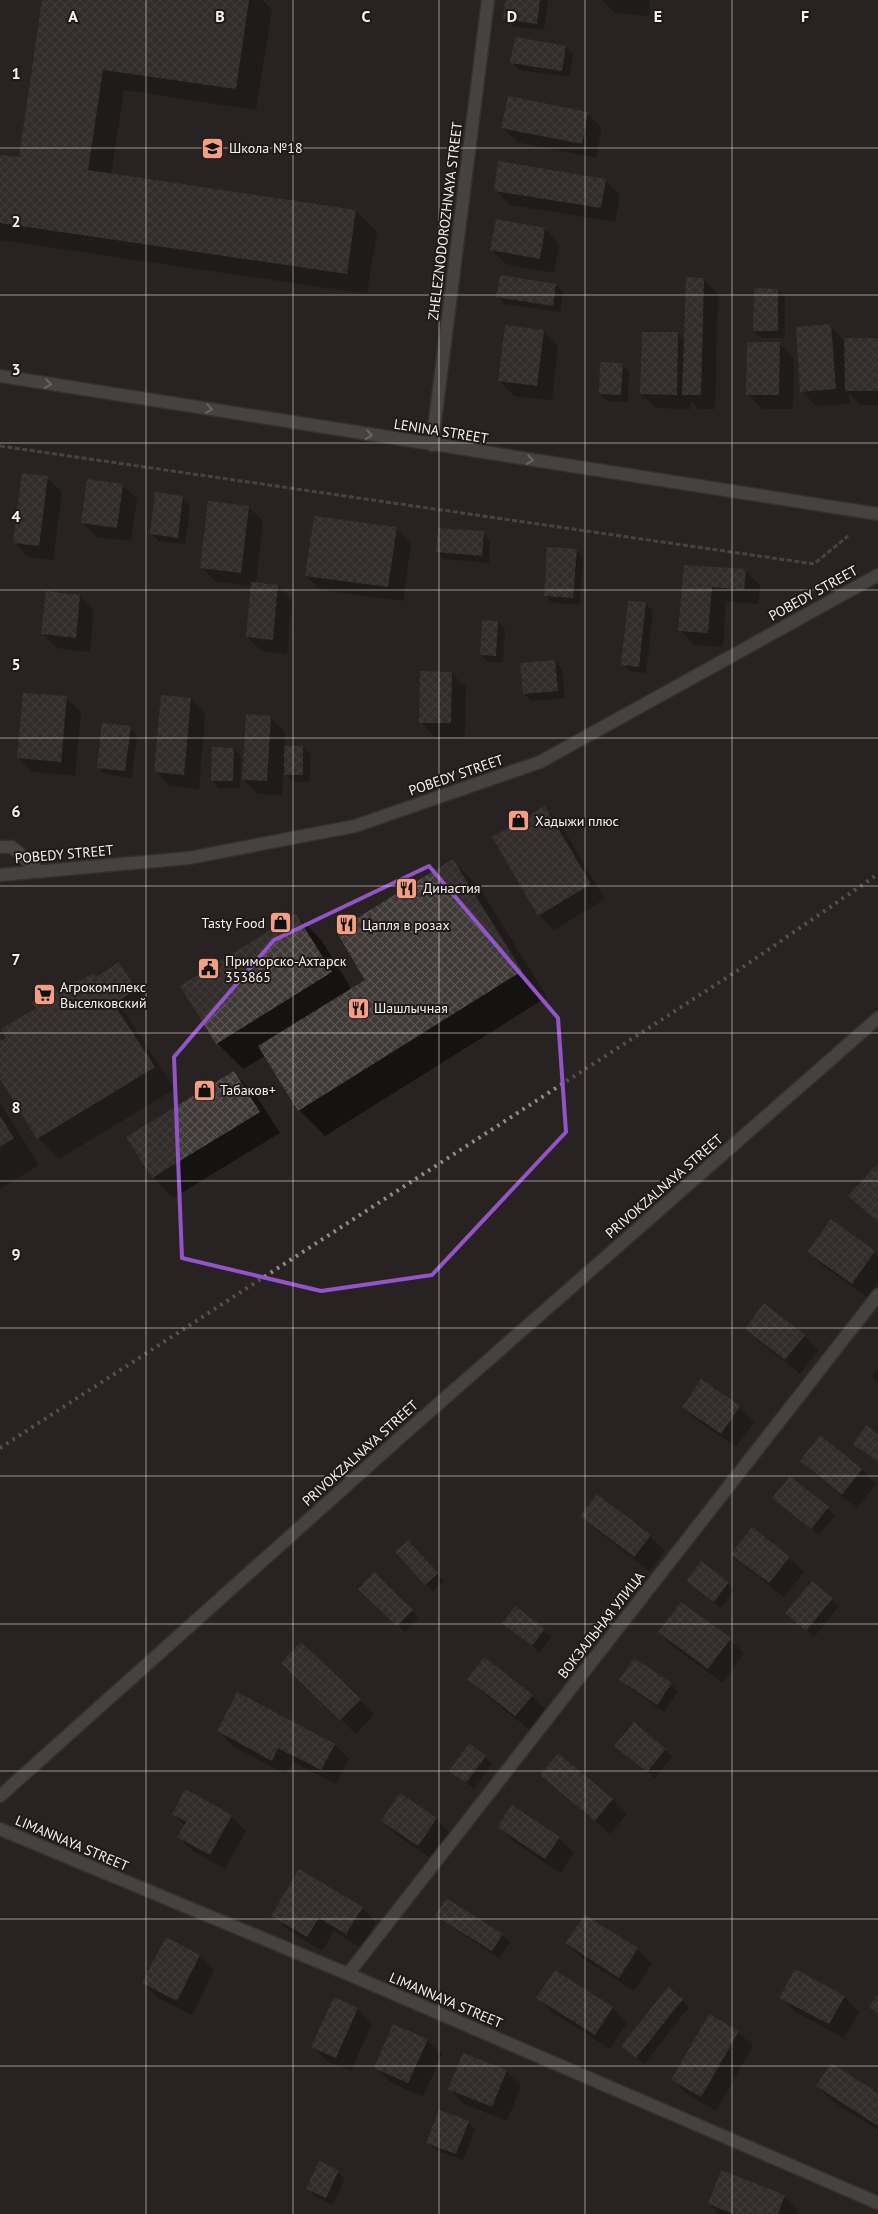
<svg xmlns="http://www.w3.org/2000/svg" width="878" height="2214" font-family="'PT Sans',sans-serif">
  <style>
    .shadow { fill: #0007 }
    .building { fill: url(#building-cross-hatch) }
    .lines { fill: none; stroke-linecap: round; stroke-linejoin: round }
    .minor-casing { stroke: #45403f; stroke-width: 15 }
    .path { stroke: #706b6a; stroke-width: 3; stroke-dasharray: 5 2.5; stroke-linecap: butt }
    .minor { stroke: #6b6867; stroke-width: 12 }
    .rail { stroke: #8f8b8a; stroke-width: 4; stroke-dasharray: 2.5 5; stroke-linecap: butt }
    .oneway { stroke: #b7b4b3 }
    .marked { fill: none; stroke: #9454c9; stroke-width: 4; stroke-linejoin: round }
    .grid { fill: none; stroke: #f6f2f1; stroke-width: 1; stroke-opacity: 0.55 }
    .labels { text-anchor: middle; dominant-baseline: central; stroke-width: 4; stroke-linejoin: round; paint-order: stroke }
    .poi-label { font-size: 14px; fill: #f6f2f1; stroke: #1f1a18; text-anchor: start }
    .street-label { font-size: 14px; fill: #f6f2f1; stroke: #1f1a18 }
    .grid-label { font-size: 16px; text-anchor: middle; font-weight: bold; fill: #f6f2f1; stroke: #1f1a18; stroke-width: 4; stroke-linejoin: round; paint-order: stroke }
  </style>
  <defs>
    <pattern id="building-cross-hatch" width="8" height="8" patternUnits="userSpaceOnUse" patternTransform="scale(1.25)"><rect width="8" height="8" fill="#3e3937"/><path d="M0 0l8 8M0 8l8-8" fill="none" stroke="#5a5654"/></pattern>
  </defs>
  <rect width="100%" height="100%" fill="#282322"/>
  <path class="shadow" d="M44,0h218l10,9 -16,101 -132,-20 -13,85 245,36 21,21 -10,62 -367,-54v-84l20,3z
    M507,0h41l-4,30 -32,-4 -8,-7z
    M602,0h48l-1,16 -34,-3z
    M566,47l7,7 -4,23 -50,-7 -7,-8z
    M587,113l15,15 -6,30 -79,-16 -14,-14z
    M605,180l15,15 -5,27 -105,-17 -15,-15z
    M545,229l14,15 -5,29 -48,-9 -14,-14z
    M703,279l15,15 -3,115h-17l-7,-8v8l-35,-1 -15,-14 37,-60 7,7z
    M555,285l8,7 -3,20 -55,-8 -7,-7z
    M778,290l7,7v41h-23l-8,-7z
    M830,326l14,14 34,-1v66h-17l-12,-12 1,11 -34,2 -14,-15z
    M544,331l14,15 -6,54 -38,-4 -14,-15z
    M780,344l14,14 -1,51h-31l-14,-15z
    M622,364l7,7 -1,31 -21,-1 -7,-7z
    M47,478l15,14 -9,68 -24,-3 -14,-14z
    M122,485l15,14 -6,42 -34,-4 -15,-15z
    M183,498l7,7 -5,39 -27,-3 -7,-8z
    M209,502l40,5 14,15 -7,62 21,2 15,15 -5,53 -25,-3 -15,-14 5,-51 -36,-4 -15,-15z
    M396,528l15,15 -8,58 -82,-11 -15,-14z
    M483,533l7,7 -1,23 -45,-4 -7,-7z
    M576,551l7,7 -3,46 -28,-1 -7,-8z
    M685,566l60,5 15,14 -2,19 -32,-3 -3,46 -29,-2 -14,-15z
    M80,596l14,15 -4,41 -33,-4 -14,-14z
    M645,603l8,8 -7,62 -16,-2 -7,-7z
    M498,622l7,8 -2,32h-15l-7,-8z
    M555,661l7,8 3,29 -34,3 -7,-7z
    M451,673l15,14 -1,50h-30l-14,-15z
    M66,698l15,14 -6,64 -42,-4 -15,-15z
    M191,699l14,15 -6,75 -29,-3 -14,-14z
    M271,718l14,14v15h18l7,7v28h-17l-7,-7v-10h-2l-2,30 -24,-1 -15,-15z
    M130,728l7,7 -5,43 -27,-4 -7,-7z
    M234,749l7,7 -1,32h-21l-7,-8z
    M545,808l14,14 46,77 -51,31 -15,-15z
    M453,861l26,26 68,110 -222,139 -26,-26 -34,-54 -22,13 -26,-26 79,-128 26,26 30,49 15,-10z
    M119,964l24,33 -20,13 52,79 -116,70 -21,-21 -38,-62v-33l8,-5 47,-48 5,5 37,-17z
    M234,1073l21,21 25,39 -107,65 -20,-21z
    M0,1103l39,62 -39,24z
    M831,1221l47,35v26l-11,15 -44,-31 -14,-14z
    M746,1329l58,7 15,14 -19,24 -39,-31z
    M878,1369v13l-6,-6z
    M683,1407h56l15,15 -18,25 -38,-26z
    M801,1461l60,8 15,15 -19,24 -41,-33z
    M791,1477l44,38 -16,20 -38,-30z
    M597,1495l53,41 15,15 -16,20 -53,-41 -14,-15z
    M415,1549l29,32 -11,10 -7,-7z
    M733,1554l56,4 15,14 -20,25 -36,-29z
    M374,1574l45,44 -14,14 -45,-43z
    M687,1581l41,2 7,7 -14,18z
    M832,1599l7,7 -25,31 -28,-24z
    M504,1623l40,7 7,7 -11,16z
    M659,1632l71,7 14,14 -21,30 -49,-36z
    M297,1677l63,23 14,14 -18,20z
    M469,1678l63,18 14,14 -16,20 -47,-37z
    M621,1680l50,4 7,7 -14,21 -36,-25z
    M238,1694l97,51 14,14 -13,25 -43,-22 -7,12 -53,-28 -15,-15z
    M665,1750l7,7 -17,21 -32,-25z
    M485,1757l7,7 -18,25 -23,-19z
    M541,1775l71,24 15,15 -17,20z
    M186,1791l45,25 15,15 -21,38 -32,-18 -14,-14 6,-12 -12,-11z
    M400,1795l36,24 15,15 -18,26 -36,-25 -14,-14z
    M499,1827l60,11 15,15 -14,20 -47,-32z
    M362,1908l14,14 -15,26 -27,-17 -12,20 -34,-21 -15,-14z
    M436,1915l66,20 8,7 -11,16 -55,-36z
    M567,1943l70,6 15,15 -18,27 -52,-33z
    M199,1956l15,14 -22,45 -34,-17 -14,-15z
    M555,1972l58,36 14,15 -17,26 -58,-37 -14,-14z
    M844,1997l15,15 -15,26 -48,-26 -15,-14z
    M682,2000l7,7 -45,57 -21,-18z
    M357,2009l15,14 -21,48 -24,-10 -14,-15z
    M738,2032l15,14 -37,65 -29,-17 -14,-14z
    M427,2040l15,14 -19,43 -33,-15 -14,-15z
    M506,2071l15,15 -14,35 -43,-17 -14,-15z
    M817,2086l61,9v35l-46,-29z
    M468,2122l7,7 -12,31 -28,-10 -7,-7z
    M722,2171l62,25 15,15 -1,3h-79l-10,-10z
    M338,2172l7,7 -12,26 -18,-9 -7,-7z"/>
  <path class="building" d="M42,0h207l-13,89 -133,-19 -15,100 268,40 -9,64 -347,-51v-68l19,2z
    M505,0h35l-3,24 -34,-5z
    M515,37l51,9 -4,25 -52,-8z
    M508,96l80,16 -6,32 -81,-16z
    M498,161l108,18 -5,29 -107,-17z
    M496,219l49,9 -5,31 -50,-9z
    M500,275l56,9 -3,22 -57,-9z
    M686,277l18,1 -3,117h-19z
    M754,288l24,1v42h-25z
    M831,324l5,65 -36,3 -4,-65z
    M505,325l39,5 -7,56 -39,-5z
    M642,332h36l-1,63 -37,-1z
    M844,338h34v53h-33z
    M747,342h33l-1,53h-33z
    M600,362l23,1 -2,32 -22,-1z
    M22,473l26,3 -9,70 -26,-3z
    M87,479l36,5 -6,44 -36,-5z
    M155,492l28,4 -5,42 -28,-4z
    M208,501l41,5 -8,67 -41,-5z
    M314,516l83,11 -9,60 -83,-11z
    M438,528l46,3 -2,25 -46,-4z
    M547,547l30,2 -4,49 -29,-2z
    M684,565l62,4 -2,21 -32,-3 -4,46 -30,-2z
    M251,582l27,3 -5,55 -27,-3z
    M46,591l34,4 -4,43 -35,-4z
    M628,601l18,1 -7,65 -18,-2z
    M482,620l16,1 -2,35 -16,-1z
    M555,660l3,31 -35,3 -3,-31z
    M420,671l32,1 -1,51h-32z
    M23,693l44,3 -6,66 -44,-4z
    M161,695l30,3 -7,77 -30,-3z
    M246,714l25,2 -4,65 -25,-1z
    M102,723l29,3 -6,45 -28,-3z
    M284,746h19v29h-19z
    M212,747l22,1 -1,33h-22z
    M545,806l46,78 -53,32 -46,-79z
    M453,859l69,112 -224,140 -40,-65 107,-66 -29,-49z
    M296,914l36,58 -116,72 -36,-58z
    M119,962l17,27 -22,15 41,63 -118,72 -37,-60v-38l6,-3 -5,-9 35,-21 -4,-6 23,-14 4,6 34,-21 3,4z
    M234,1071l26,41 -108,66 -26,-41z
    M0,1116l14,22 -14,9z
    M875,1166l3,2v54l-30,-26z
    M831,1219l44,32 -23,33 -45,-32z
    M764,1303l41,32 -20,25 -40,-31z
    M701,1379l39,27 -19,28 -39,-27z
    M866,1425l12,9v28l-25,-18z
    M820,1435l42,34 -20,26 -42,-34z
    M790,1476l39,31 -18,22 -39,-31z
    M597,1494l54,41 -17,22 -54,-41z
    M752,1527l38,30 -21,26 -38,-29z
    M408,1540l30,33 -13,12 -30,-33z
    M701,1561l28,21 -15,20 -28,-21z
    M374,1572l39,38 -16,16 -39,-37z
    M812,1581l21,17 -27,33 -21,-18z
    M681,1602l50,36 -23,31 -50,-37z
    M515,1606l30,23 -13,17 -30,-23z
    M301,1642l60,57 -21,21 -59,-57z
    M484,1657l49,38 -18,21 -48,-37z
    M634,1658l38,25 -15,22 -38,-25z
    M237,1692l98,52 -14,26 -43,-22 -6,13 -55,-30z
    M634,1722l32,27 -19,23 -33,-26z
    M469,1743l17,13 -20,27 -17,-12z
    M558,1753l55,46 -18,22 -55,-46z
    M185,1789l47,26 -22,40 -33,-18 9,-15 -14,-8z
    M400,1793l37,25 -19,28 -37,-25z
    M512,1805l48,32 -15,22 -48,-32z
    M299,1869l64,38 -17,27 -27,-16 -12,19 -36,-21z
    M446,1898l57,36 -11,17 -57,-35z
    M585,1915l53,33 -19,30 -54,-35z
    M166,1937l34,18 -23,46 -35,-18z
    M795,1969l50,27 -16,28 -50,-26z
    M555,1970l58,37 -18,28 -59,-37z
    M668,1987l15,12 -47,59 -15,-12z
    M878,1994v20l-9,-7z
    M334,1997l24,11 -22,50 -25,-11z
    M709,2014l30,17 -38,66 -30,-17z
    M393,2024l35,15 -20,44 -34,-15z
    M463,2053l44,17 -15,37 -44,-18z
    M831,2063l47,30v33l-62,-40z
    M439,2110l30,11 -13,33 -30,-11z
    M319,2161l20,9 -13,28 -20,-9z
    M721,2170l64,25 -7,19h-44l-26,-10z"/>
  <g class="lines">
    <defs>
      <path id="minor" d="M0,376l878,138
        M432,445l56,-445
        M0,847h12l28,25
        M0,875l189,-17 166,-32 185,-64 338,-187
        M0,1796l403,-361 475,-417
        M0,1829l348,145 530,229
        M348,1974l530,-679"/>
    </defs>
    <use href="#minor" class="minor-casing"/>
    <path class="path" d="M0,446l814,118 34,-28"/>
    <use href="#minor" class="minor"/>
    <path class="rail" d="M0,1448l746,-483 132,-91"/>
  </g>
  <defs><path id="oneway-chevron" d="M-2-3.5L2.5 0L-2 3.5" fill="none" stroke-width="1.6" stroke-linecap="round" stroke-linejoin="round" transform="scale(1.25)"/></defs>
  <g class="oneway">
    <use href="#oneway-chevron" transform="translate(48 384) rotate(9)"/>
    <use href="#oneway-chevron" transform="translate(209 409) rotate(9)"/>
    <use href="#oneway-chevron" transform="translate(369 435) rotate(9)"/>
    <use href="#oneway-chevron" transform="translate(530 460) rotate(9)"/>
  </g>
  <path d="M0 0H878V2214H0ZM429,866l129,152 8,114 -134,143 -111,16 -139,-33 -8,-201 100,-117z" fill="#282322" fill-opacity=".55" fill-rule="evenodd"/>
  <path class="marked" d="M429,866l129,152 8,114 -134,143 -111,16 -139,-33 -8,-201 100,-117z"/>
  <path class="grid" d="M146,0v2214M293,0v2214M439,0v2214M585,0v2214M732,0v2214M0,148h878M0,295h878M0,443h878M0,590h878M0,738h878M0,886h878M0,1033h878M0,1181h878M0,1328h878M0,1476h878M0,1624h878M0,1771h878M0,1919h878M0,2066h878"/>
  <defs>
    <symbol id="school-square" viewBox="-11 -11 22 22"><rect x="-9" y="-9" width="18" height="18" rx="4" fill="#f39f85" stroke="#1f1a18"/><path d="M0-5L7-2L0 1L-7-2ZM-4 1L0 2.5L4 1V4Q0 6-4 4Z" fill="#111"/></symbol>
    <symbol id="shop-square" viewBox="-11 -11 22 22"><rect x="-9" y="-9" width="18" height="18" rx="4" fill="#f39f85" stroke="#1f1a18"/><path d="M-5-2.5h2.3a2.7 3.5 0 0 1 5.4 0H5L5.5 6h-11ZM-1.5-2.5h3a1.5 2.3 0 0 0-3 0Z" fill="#111"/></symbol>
    <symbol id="restaurant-square" viewBox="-11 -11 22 22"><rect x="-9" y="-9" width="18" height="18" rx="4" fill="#f39f85" stroke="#1f1a18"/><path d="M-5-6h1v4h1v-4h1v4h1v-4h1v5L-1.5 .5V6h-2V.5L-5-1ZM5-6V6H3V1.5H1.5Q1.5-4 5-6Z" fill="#111"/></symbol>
    <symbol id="civic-square" viewBox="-11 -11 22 22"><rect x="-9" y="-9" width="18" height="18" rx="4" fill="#f39f85" stroke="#1f1a18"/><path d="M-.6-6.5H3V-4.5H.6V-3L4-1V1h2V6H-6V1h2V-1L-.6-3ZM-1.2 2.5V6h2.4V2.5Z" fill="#111"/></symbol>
    <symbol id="supermarket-square" viewBox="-11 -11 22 22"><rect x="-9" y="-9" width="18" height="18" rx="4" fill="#f39f85" stroke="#1f1a18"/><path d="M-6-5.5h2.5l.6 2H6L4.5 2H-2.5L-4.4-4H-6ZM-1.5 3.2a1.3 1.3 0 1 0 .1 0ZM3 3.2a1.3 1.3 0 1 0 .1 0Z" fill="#111"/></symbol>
  </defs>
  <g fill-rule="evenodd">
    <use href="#school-square" x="200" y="136" width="25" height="25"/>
    <use href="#shop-square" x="506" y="808" width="25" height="25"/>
    <use href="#restaurant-square" x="394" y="876" width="25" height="25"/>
    <use href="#shop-square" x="268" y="910" width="25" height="25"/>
    <use href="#restaurant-square" x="334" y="912" width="25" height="25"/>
    <use href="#civic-square" x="196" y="956" width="25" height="25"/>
    <use href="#supermarket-square" x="32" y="982" width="25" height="25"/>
    <use href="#restaurant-square" x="346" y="996" width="25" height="25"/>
    <use href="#shop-square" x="192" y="1078" width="25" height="25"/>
  </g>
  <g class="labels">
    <g class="poi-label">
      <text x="229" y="148">Школа №18</text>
      <text x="535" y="821">Хадыжи плюс</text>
      <text x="423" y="888">Династия</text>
      <text x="265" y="923" text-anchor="end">Tasty Food</text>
      <text x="362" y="925">Цапля в розах</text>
      <text x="225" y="961">Приморско-Ахтарск<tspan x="225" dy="16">353865</tspan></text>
      <text x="60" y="987">Агрокомплекс<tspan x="60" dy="16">Выселковский</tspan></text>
      <text x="374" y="1008">Шашлычная</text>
      <text x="220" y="1090">Табаков+</text>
    </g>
    <g class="street-label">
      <text transform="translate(445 221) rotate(-83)">ZHELEZNODOROZHNAYA STREET</text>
      <text transform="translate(441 431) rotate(9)">LENINA STREET</text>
      <text transform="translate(813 593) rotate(-29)">POBEDY STREET</text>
      <text transform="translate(456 775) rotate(-19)">POBEDY STREET</text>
      <text transform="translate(64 854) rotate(-5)">POBEDY STREET</text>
      <text transform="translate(664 1186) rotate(-41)">PRIVOKZALNAYA STREET</text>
      <text transform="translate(360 1453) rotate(-42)">PRIVOKZALNAYA STREET</text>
      <text transform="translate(601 1625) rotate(-52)">ВОКЗАЛЬНАЯ УЛИЦА</text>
      <text transform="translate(72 1843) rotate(23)">LIMANNAYA STREET</text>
      <text transform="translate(446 2000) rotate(23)">LIMANNAYA STREET</text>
    </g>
  </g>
  <g class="grid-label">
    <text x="73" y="22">A</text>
    <text x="220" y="22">B</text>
    <text x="366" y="22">C</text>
    <text x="512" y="22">D</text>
    <text x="658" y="22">E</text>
    <text x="805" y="22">F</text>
    <text x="16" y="79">1</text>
    <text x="16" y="227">2</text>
    <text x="16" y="375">3</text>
    <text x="16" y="522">4</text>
    <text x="16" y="670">5</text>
    <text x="16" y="817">6</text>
    <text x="16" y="965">7</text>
    <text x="16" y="1113">8</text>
    <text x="16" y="1260">9</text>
  </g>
</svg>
